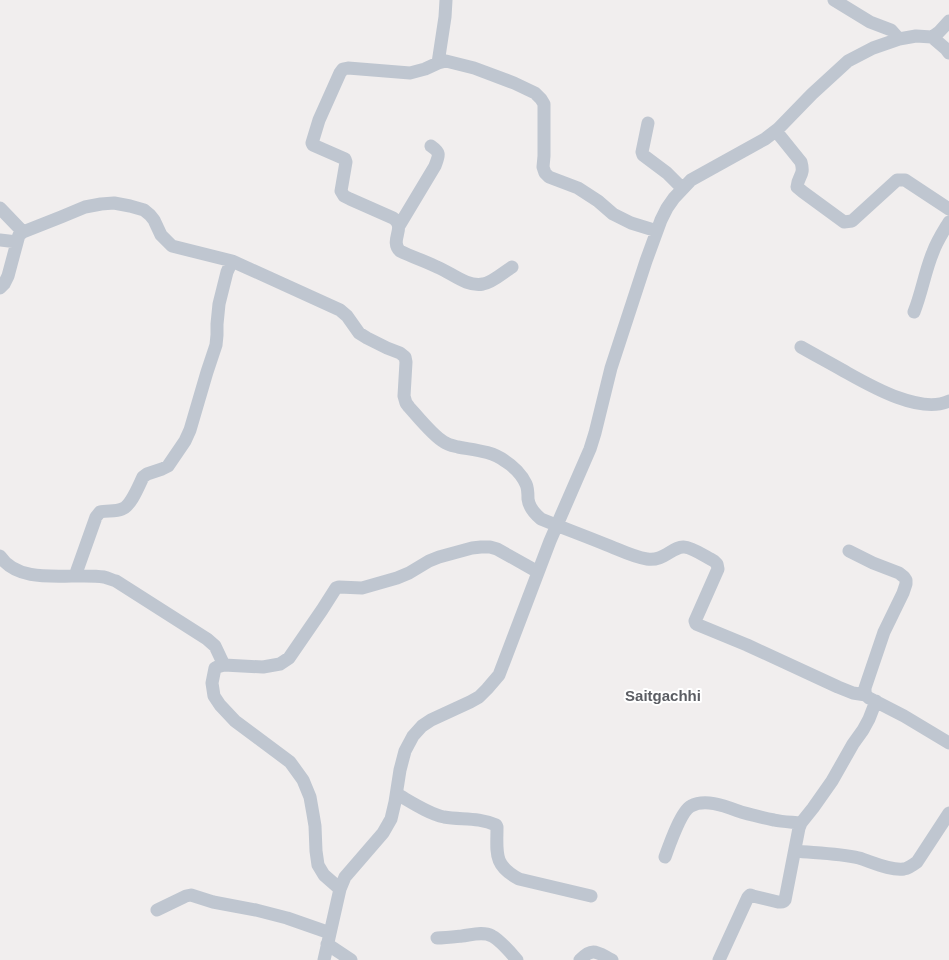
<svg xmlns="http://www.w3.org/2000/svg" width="949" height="960" font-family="Arial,sans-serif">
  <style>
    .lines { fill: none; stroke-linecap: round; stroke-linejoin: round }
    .minor { stroke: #bfc6d0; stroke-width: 13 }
    .labels { text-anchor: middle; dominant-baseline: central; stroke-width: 4; stroke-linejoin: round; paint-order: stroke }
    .district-label { font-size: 15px; font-weight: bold; fill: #5b5d63; stroke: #fff }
  </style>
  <rect width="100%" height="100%" fill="#f1eeee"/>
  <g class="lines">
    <path class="minor" d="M834,0l36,22 21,8 8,9
      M932,37l7,-5 10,-11
      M438,63l7,-46 1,-17
      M648,123l-6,29 1,3 24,18 15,15
      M776,131l25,31c4,14 -3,13 -4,25l6,5 41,30 8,-1 45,-41h8l44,29
      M0,208l23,24
      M399,226l36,-60c4,-11 6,-13 -4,-20
      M0,240l17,2
      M512,267c-8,5 -20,16 -29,17 -17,3 -31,-11 -46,-17 -12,-6 -25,-10 -37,-16 -11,-11 7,-24 -7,-33l-43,-19 -6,-3 -3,-5 5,-29 -1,-3 -32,-14 -1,-2 7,-23 21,-47 3,-4 5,-1 62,5 15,-4 13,-6 8,-2 28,7 40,15 21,10 6,6 3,5v52l-1,11 2,6 4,4 29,11 20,13 15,13 18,9 26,8
      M0,288l4,-4 4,-8 11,-41 4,-3 38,-15 24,-10 16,-3 13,-1 16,3 14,4 6,5 4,5 7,15 11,11 60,15 108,49 7,6 12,17 8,5 20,10 13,5 5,4 1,5 -2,34 2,7 3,4c8,9 25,30 35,35 4,3 10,4 14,5 16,3 34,4 47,14 8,5 17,14 21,23 2,4 2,10 2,15 1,8 7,15 13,20 22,9 44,17 66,26 13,5 26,12 40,14 16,3 26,-13 37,-12 8,0 22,10 30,14l3,3 1,5 -23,52 1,3 51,21 91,42 15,6 13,2
      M914,312c8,-20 11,-41 19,-60 4,-11 10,-20 16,-30
      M801,347c14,8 29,16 43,24 25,14 76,44 105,30
      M849,551l24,12 26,10 5,4 2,3v4l-3,9 -19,39 -19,56c0,5 0,7 4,10l35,18 45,27
      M0,556c20,31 73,16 104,21 4,1 8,3 12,4l91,58 8,7 9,19
      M75,576l21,-59 4,-5c7,-2 15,0 22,-3 9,-3 17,-24 21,-32l4,-3 15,-5 6,-3 17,-25 5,-11 17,-58 9,-27 1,-10v-11l2,-20 8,-32 5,-11
      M397,794c14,8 32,20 47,23 18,3 34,0 52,8l1,2c0,26 -4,38 22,52l72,17
      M795,851c21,2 43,2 64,7 13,4 32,13 45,11 5,-1 9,-4 13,-7l32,-49
      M665,857c4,-11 16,-46 26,-51 15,-8 36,1 50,6 11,3 22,6 33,8 9,2 18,2 27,3
      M340,889l-16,-14 -6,-10 -2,-14 -1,-25 -2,-12 -3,-17 -7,-17 -13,-18 -55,-41 -15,-16 -6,-9 -2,-13 3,-15 2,-1 7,-2 39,2 17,-3 9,-6 33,-48 14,-22 3,-1 23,1 35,-10 12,-5 20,-12 10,-4 33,-9 9,-1h9l7,2 41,23
      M157,910l29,-14 5,-1 22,7 43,8 31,8 43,15
      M437,938c8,0 16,-1 25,-2 9,-1 21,-5 30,0 8,4 19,17 25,24
      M327,944l24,16
      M324,960l16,-71 5,-12 38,-44 8,-14 4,-17 5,-32 5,-19 8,-15 9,-10 9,-6 39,-18 9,-5 8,-8 12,-14 51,-134 40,-92 5,-16 16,-65 35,-107 15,-41 6,-12 7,-10 17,-18 74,-41 13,-10 34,-35 36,-33 25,-13 26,-9 17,-3 16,1 14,12 3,4
      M580,960c13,-14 18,-7 32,0
      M719,960l29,-63 2,-2 3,1 25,6c4,0 5,1 7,-2l14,-72 2,-5 12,-15 19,-27 21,-37 10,-14 6,-11 7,-18"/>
  </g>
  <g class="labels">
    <g class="district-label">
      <text x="663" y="695">Saitgachhi</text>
    </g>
  </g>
</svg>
